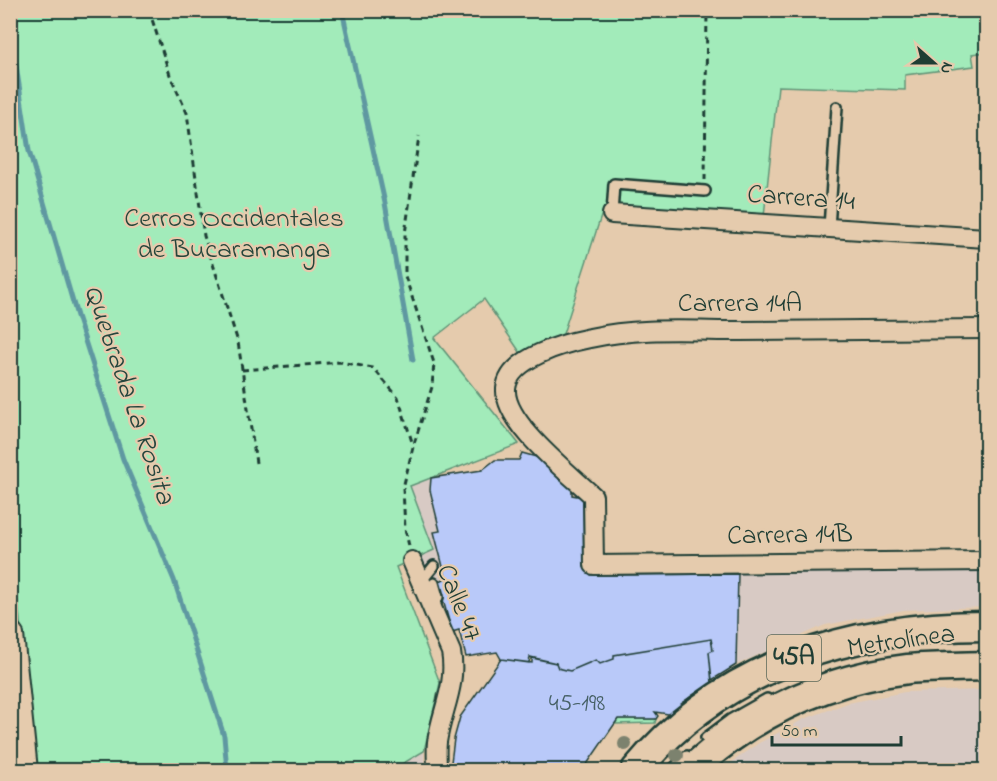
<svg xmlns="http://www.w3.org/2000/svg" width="997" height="781" font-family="'Indie Flower',sans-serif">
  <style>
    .built { fill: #d8cac4 }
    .green { fill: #a2ebba; stroke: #609477; stroke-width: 1.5 }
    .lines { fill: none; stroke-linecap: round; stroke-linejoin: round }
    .stream { stroke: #5f98a1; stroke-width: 5 }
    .building { fill: #b9c9f9; stroke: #1f3d34; stroke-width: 1.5 }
    .lane-casing { stroke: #1f3d34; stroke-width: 14 }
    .street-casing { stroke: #1f3d34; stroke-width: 22 }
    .secondary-casing { stroke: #1f3d34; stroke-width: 30 }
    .primary-casing { stroke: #1f3d34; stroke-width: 33 }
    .path { stroke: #1f3d34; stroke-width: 3; stroke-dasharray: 6 4.5; stroke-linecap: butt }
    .lane { stroke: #e5cbad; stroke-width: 9 }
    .street { stroke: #e5cbad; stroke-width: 18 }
    .secondary { stroke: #e5cbad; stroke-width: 26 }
    .primary { stroke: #e5cbad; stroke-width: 28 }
    .tree { fill: #7c826e }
    .labels { text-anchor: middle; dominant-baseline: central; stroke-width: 4.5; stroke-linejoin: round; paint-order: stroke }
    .number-label { font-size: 24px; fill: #466065 }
    .shield { fill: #e5cbad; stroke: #5a6858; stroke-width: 1.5 }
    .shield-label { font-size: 26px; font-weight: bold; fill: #1f3d34 }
    .street-label { font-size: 27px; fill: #1f3d34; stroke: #e5cbad }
    .park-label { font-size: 27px; fill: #26463b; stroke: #e5cbad }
    .water-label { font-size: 28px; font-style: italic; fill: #24453d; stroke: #e5cbad }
  </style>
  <rect width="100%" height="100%" fill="#e5cbad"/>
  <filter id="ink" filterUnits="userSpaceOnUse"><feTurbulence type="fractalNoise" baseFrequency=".0167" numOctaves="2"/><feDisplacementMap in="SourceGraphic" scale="12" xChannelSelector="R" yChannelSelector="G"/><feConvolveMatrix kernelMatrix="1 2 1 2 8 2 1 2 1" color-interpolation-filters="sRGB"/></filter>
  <g filter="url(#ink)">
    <path class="built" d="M431,478l-1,12 10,41 -6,1 12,46 -7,4 2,8 -8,6 -17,-38 18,-9 -24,-63z
      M986,570v37l-82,3 -79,15 -89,40 2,-91z
      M986,690v80h-265l38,-27 45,-24 44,-16 57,-11z
      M424,751v19h-32z"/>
    <path class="green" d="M986,10v42l-14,2 2,12 -69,9v15l-127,-4 -14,130 -160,-9 -42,130 -40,18 -38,-56 -50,39 85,106 -109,42 24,64 -38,17 44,116 -16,68 -32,19h-357l-25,-248v-511z
      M618,719h38l-1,4 -40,1z"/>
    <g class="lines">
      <path class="stream" d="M342,10l43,193 28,157
        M10,26l19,125 48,165 46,143 51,121 50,156 3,34"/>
    </g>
    <path class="building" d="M522,453l25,7 14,14 -2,5 13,4v12l11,2 1,70 7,8 147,-1 -2,91 -24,15 -3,-28 4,-2 -2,-11 -97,16v4l-14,5 -4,-4 -26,11 -12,-3 -2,-5 -26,-6 -1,6 -28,-4 -4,-7 -31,5 -7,-27 -7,2 -14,-50 8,-4 -12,-46 6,-1 -10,-41 1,-12 51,-8 13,-10h24z
      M711,639l2,11 -4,2 3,31 -29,19 6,9 -14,4 -20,-3 3,4 -2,3h-38l-35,51h-133l4,-31 6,-22 41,-58 31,4v-5l24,5 2,5 12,3 26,-11 4,4 14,-5v-4z"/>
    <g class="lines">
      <defs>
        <path id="lane" d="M612,214l2,-30 91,7
          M829,228l8,-121
          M434,583l4,14 -4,11
          M424,584l1,-7 9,-11
          M706,738l24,-18 37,-21
          M672,770l15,-14"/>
        <path id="street" d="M612,214l374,24
          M986,329c-82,1 -164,1 -246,2 -49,0 -101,-4 -150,7 -25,5 -82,20 -84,51 -2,34 63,84 87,107l1,69 392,-4
          M412,561l39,91c6,33 -9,57 -14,90 -1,9 0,19 0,28"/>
        <path id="secondary" d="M10,635l14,135"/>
        <path id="primary" d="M636,770c88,-106 217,-144 350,-144
          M691,770c62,-57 133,-91 217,-101 26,-2 52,-2 78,-3"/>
      </defs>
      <use href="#lane" class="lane-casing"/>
      <use href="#street" class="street-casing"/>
      <use href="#secondary" class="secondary-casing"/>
      <use href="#primary" class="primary-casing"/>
      <path class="path" d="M149,10l21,65 17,38 17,123 34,106 18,121
        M705,180l2,-170
        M242,370l98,-8 33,6 25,29 15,48
        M409,546l-4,-17 -2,-41 10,-41 19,-60 2,-24 -29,-87v-42l14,-98"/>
      <use href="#lane" class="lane"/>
      <use href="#street" class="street"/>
      <use href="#secondary" class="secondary"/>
      <use href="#primary" class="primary"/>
    </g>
    <g class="tree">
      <circle cx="625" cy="744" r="7"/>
      <circle cx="677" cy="755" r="7"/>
    </g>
  </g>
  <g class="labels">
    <g class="number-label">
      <text x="577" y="704">45-198</text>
    </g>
    <rect class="shield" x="767" y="635" width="54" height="46" rx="4.5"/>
    <g class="shield-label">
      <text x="794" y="658">45A</text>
    </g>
    <g class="street-label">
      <text transform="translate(801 199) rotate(4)">Carrera 14</text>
      <text x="740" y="304">Carrera 14A</text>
      <text transform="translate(790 536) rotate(-1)">Carrera 14B</text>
      <text transform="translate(458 603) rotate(68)">Calle 47</text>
      <text transform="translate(901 642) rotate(-8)">Metrolínea</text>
    </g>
    <g class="park-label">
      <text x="234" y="219">Cerros Occidentales<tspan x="234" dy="31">de Bucaramanga</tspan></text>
    </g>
    <g class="water-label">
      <text transform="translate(128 395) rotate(71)">Quebrada La Rosita</text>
    </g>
  </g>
  <rect width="997" height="781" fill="none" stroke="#e5cbad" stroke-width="36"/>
  <rect x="18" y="18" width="961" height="745" fill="none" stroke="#1f3d34" stroke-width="2" filter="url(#ink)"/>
  <g transform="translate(934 63) rotate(111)" stroke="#e5cbad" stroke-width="4.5" paint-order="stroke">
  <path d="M0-4.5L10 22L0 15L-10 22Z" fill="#1f3d34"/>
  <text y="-9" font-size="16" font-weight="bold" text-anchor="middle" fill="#1f3d34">N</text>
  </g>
  <path d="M772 736v9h129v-9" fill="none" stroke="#1f3d34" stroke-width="3"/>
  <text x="781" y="736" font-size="18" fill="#1f3d34" stroke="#e5cbad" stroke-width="4.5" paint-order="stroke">50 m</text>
</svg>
